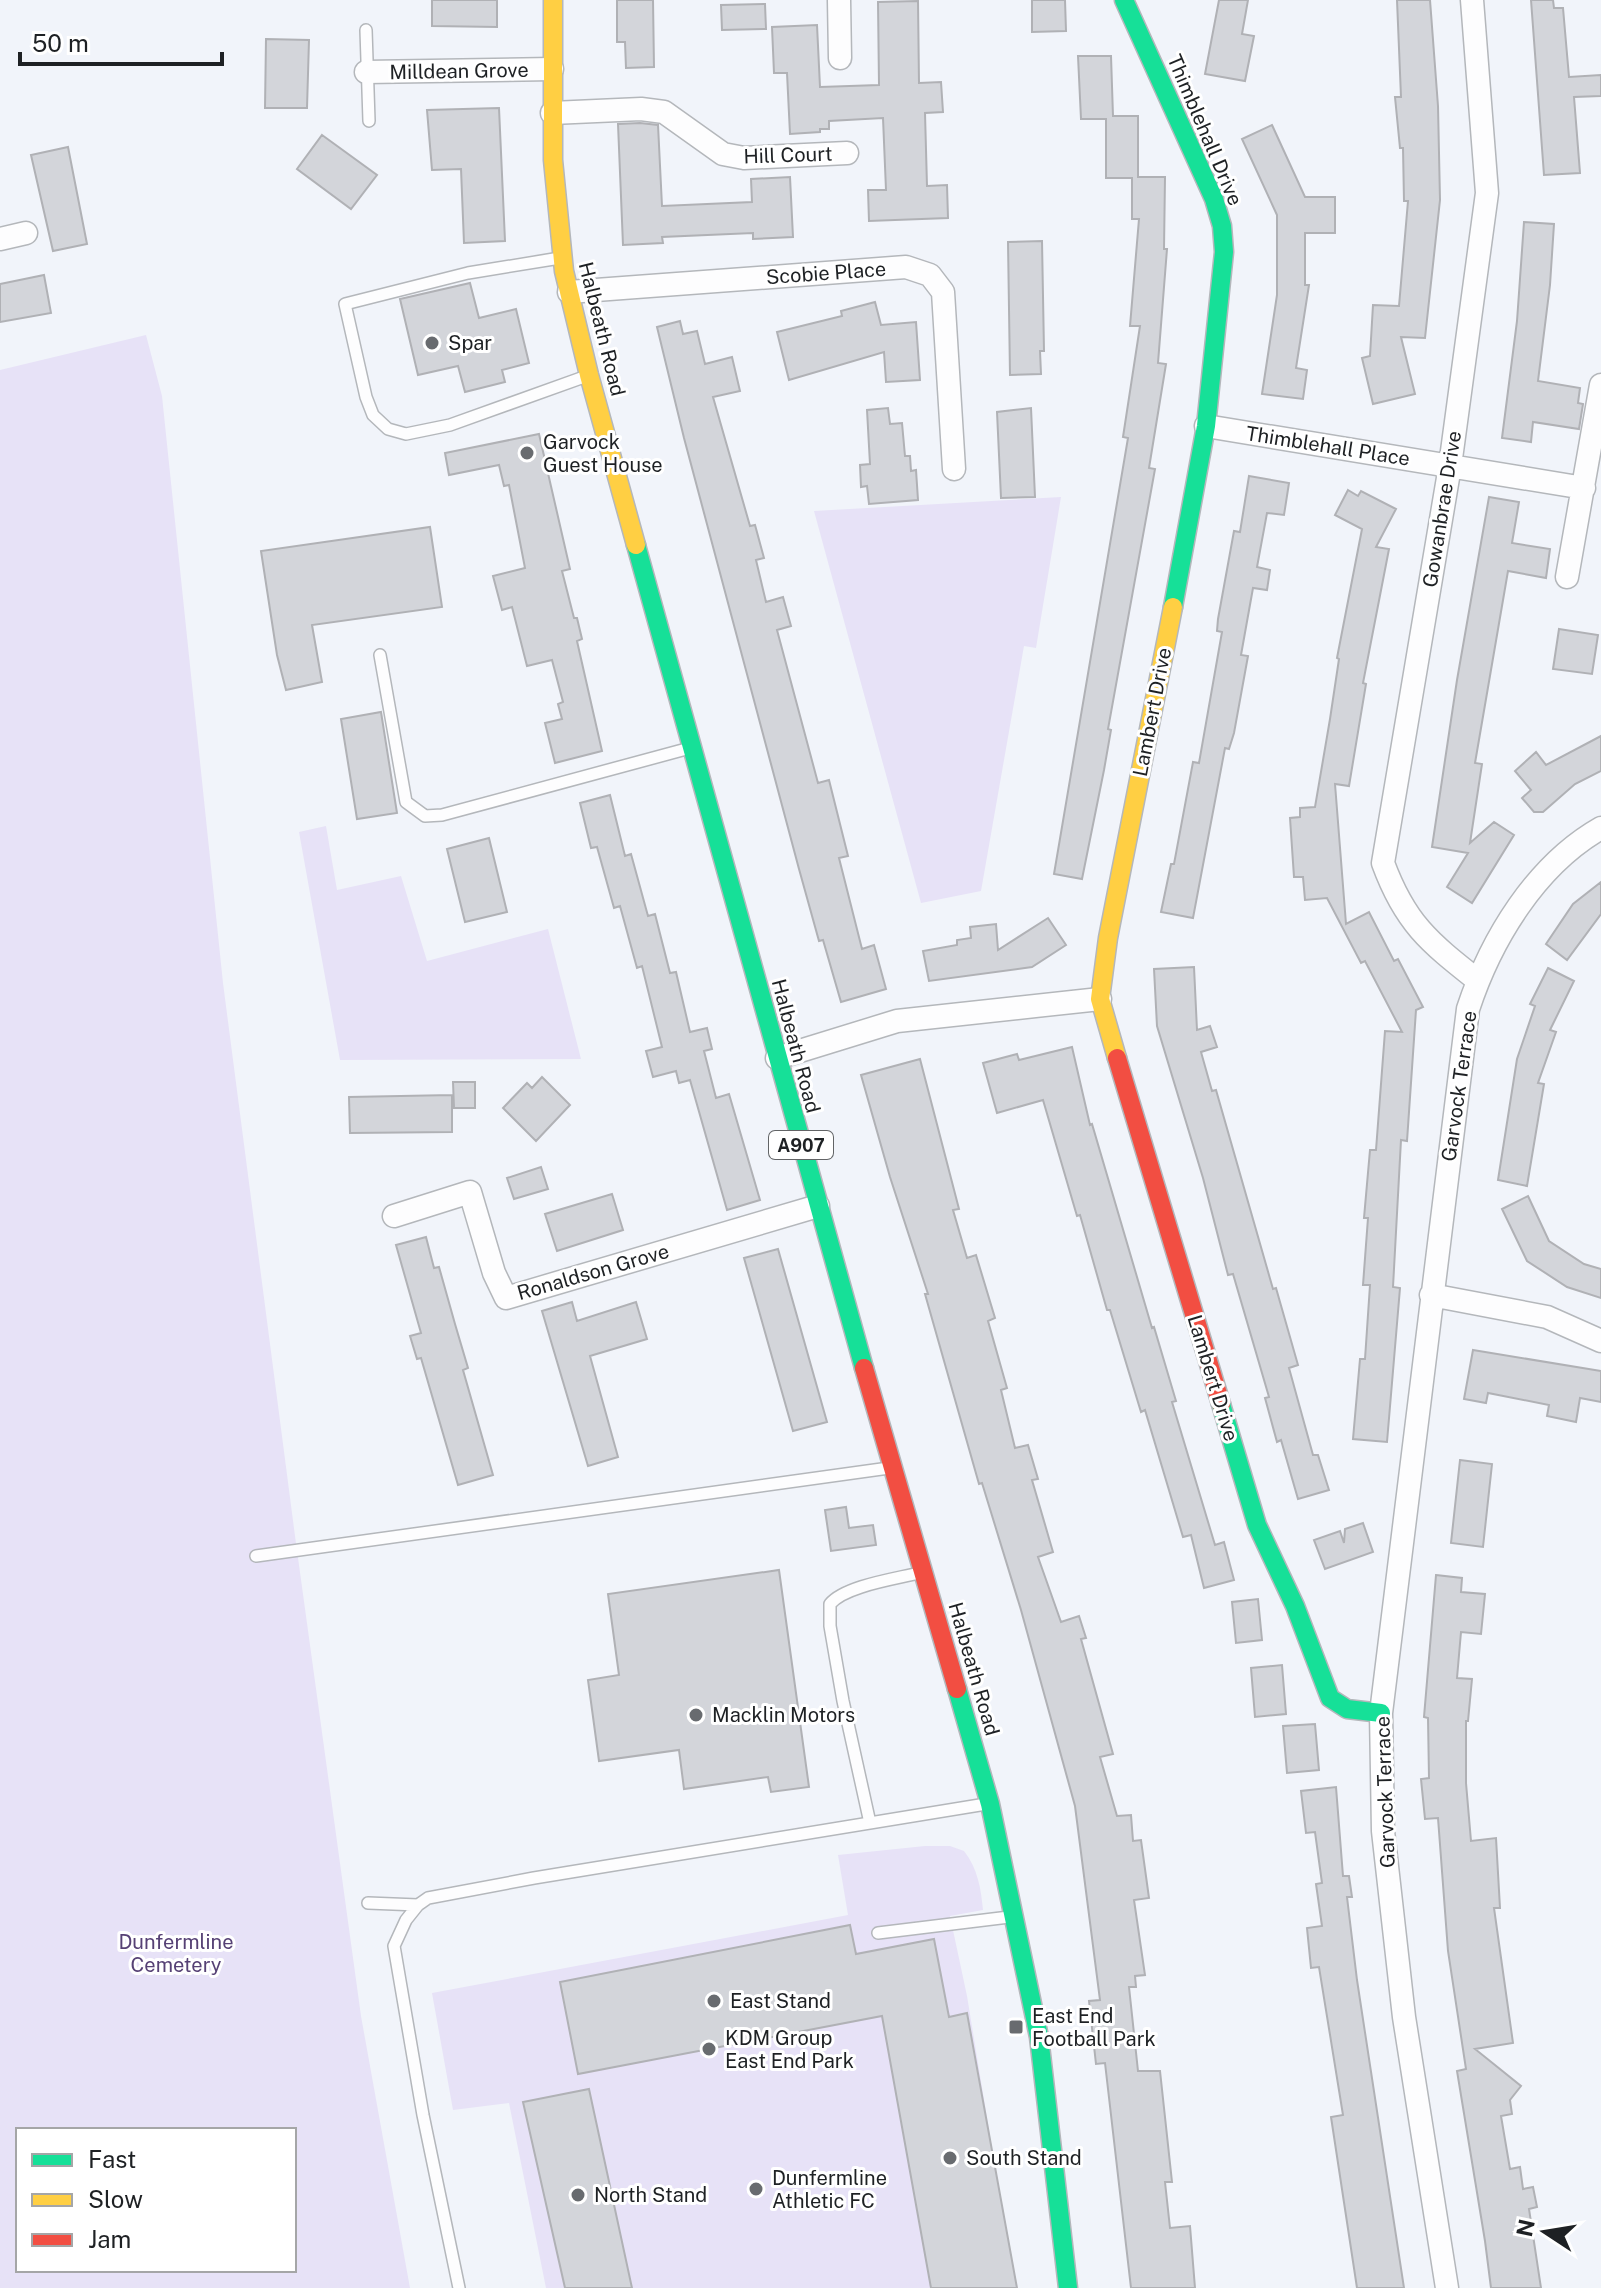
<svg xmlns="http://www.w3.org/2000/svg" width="1601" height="2288" font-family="'Public Sans',sans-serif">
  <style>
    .green { fill: #e7e2f7; fill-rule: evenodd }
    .building { fill: #d3d5da; stroke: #b0b1b5; stroke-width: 2 }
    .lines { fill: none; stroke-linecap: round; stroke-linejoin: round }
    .lane-casing { stroke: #b4b7bb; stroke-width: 14 }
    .street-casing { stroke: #b4b7bb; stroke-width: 25 }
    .fast-casing { stroke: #b4b7bb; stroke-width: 21 }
    .slow-casing { stroke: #b4b7bb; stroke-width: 21 }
    .jam-casing { stroke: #b4b7bb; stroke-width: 21 }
    .lane { stroke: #fdfdfe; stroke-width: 11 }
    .street { stroke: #fdfdfe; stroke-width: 22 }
    .fast { stroke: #16e098; stroke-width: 18 }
    .slow { stroke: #ffcf43; stroke-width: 18 }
    .jam { stroke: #f24e42; stroke-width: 18 }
    .poi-dot { fill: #686b6f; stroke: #fff; stroke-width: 3 }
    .labels { text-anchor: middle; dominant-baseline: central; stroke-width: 6; stroke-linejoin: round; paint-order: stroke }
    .shield { fill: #fff; stroke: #626466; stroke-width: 2 }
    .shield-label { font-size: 18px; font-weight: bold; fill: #1e2124 }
    .street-label { font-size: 20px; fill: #1e2124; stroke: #fff }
    .poi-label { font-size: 20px; fill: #1e2124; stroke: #fff; text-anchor: start }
    .park-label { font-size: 20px; fill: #564175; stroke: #fff }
  </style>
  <rect width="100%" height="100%" fill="#f1f4fa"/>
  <path class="green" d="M146,335l16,61 61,587 72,553 66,480 49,272h-410v-1918zM18,2130h276v140h-276z
    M1061,497l-25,151 -12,-2 -43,245 -60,12 -107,-392z
    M326,826l11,64 64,-14 26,85 121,-32 33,130 -241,1 -41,-228z
    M925,1846h25l14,5c14,18 17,38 19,59l-33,6 17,80 48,292h-469l-37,-185 -56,7 -21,-117 416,-78 -10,-60z"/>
  <path class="building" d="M432,0h65v27l-65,-1z
    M617,0h36l1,67 -28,1 -1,-26h-8z
    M1032,0h33l1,31 -34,1z
    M1219,0h29l-6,34 12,2 -9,45 -40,-7z
    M1397,0h33l8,106 2,94 -15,138 -24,-1 14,57 -42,10 -11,-46 8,-2 3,-51 26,1 9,-105h-4l-1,-53h-3l-5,-51h6z
    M1531,0h22l1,8h9l6,69 32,-2v21l-27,1 6,76 -36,2z
    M918,1l1,82 22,-1 2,30 -18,1 2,73 20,-1 1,33 -79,3 -1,-31h18l-3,-72 -54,3v8h-9v3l-30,2 -3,-61h-13l-2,-46 45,-2 3,62 59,-2 -1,-83z
    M765,4l1,25 -44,1 -1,-25z
    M266,39l43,1 -2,68h-42z
    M1078,56h33l2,60h25v61h27l-1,72h3l-9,114 8,1 -17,104 6,1 -47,260 3,1 -7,40 -22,109 -28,-5 74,-436 -5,-1 17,-111h-10l9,-107h-7v-41h-26v-59h-25z
    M499,108l6,133 -41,2 -3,-74 -29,1 -5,-60z
    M640,123l18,2 4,81 90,-4 -1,-23 39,-2 3,60 -40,2v-6l-91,4 1,6 -40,2 -5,-121z
    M1272,125l33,72h30v36h-30v52h4l-13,83 11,2 -4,29 -41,-5 15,-99v-80l-35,-76z
    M322,135l55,40 -26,34 -54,-40z
    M68,147l19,97 -34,7 -22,-96z
    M1524,222l30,2 -4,61 -12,96 42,7 -2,15 5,1 -4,25 -46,-7 -2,20 -29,-4 15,-117z
    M1042,241l2,110h-4l1,23 -31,1 -2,-133z
    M44,275l7,38 -51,9v-38z
    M470,283l9,35 37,-9 13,54 -27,7 3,12 -40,10 -7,-26 -40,9 -18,-76z
    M875,302l6,23 35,-3 4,58 -34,2 -2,-30 -95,28 -12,-48 65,-16 -1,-5z
    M680,321l3,13 14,-3 8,33 27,-7 8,34 -27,6 37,129 5,-1 9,33 -8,2 10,42 17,-5 8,29 -14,4 41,153 11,-3 19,76 -9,2 23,91 12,-4 12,44 -45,13 -18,-62 -4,1 -20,-72 -115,-431 -27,-111z
    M888,408l2,16 12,-1 3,33h5l1,15 5,-1 2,30 -49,4 -2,-18 -6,1 -1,-22 10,-1 -3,-54z
    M1031,408l4,89 -34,1 -4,-86z
    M539,434l31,135 -8,2 12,47h3l5,21 -5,2 25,110 -47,12 -10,-40 17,-4 -4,-15 5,-2 -11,-42 -25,6 -15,-59 -10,3 -9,-34 32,-8 -16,-83 -5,1 -5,-21 -50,10 -4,-22z
    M1249,476l40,7 -5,32 -17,-2 -10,54 13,3 -3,20 -14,-2 -12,67 7,1 -14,77 -5,16 -4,-1 -32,170 -32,-6 10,-48h3l19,-102 6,1 23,-131 -5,-1 1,-12 16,-88 6,1z
    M1348,490l10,6 3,-5 35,18 -20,38 13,2 -26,134 3,1 -17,102 -14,-2 11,140 23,-12 25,49 4,-2 25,48 -7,3 -9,131 -6,-1 -8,147 7,1 -13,154 -34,-3 7,-80h5l5,-74h-7l5,-67h-4l6,-68h6l9,-119 17,1 -37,-71 -4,2 -34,-65 -22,2 -2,-23h-9l-4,-59 10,-1v-9l15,-1 15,-88 9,-60 -2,-1 25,-129 -27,-14z
    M1489,497l30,5 -7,41 38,6 -4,29 -38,-7 -33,192 7,1 -12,79 24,-21 20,13 -42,68 -25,-16 21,-34 -36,-6 25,-167z
    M430,527l12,80 -130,18 10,57 -36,8 -9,-35 -16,-104z
    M1559,629l39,6 -6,39 -39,-5z
    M381,712l16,101 -40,6 -16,-100z
    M1601,736v35l-26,13 -32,28h-9l-12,-14 9,-8 -16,-19 21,-19 10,13z
    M610,795l15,61 6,-2 17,62 7,-2 15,59 6,-1 14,60 17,-4 5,21 -8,2 12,47 13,-4 31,106 -33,10 -37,-130 -11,3 -3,-12 -23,6 -7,-26 16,-4 -20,-81 -5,2 -17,-62 -6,2 -17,-61 -6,1 -11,-45z
    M489,838l18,74 -42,10 -18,-73z
    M1601,882v32l-34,46 -21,-16 27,-40z
    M1048,918l18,27 -34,22 -103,14 -6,-30 34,-6v-5l14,-2 -1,-11 26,-3 2,26z
    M1194,967l3,63 13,-4 7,21 -16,5 11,39 4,-1 57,199 3,-1 22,77 -9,3 24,87h5l11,35 -31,9 -17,-59 -4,2 -12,-44 4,-1 -36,-123 -5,1 -25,-97 -46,-152 -3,-57z
    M1548,968l26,13 -24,49 6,2 -18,51 6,1 -17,102 -29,-6 19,-121 18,-53 -5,-2z
    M1072,1047l18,78 2,-1 60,204 2,-1 22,74 -4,1 43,143 9,-3 10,38 -30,8 -13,-53 -8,2 -38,-127 -4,2 -31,-102h-3l-27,-95 -3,1 -34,-116 -46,13 -14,-50 34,-9 2,6z
    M920,1059l39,150 -6,1 14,48 9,-3 19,63 -7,3 19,67 -6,2 14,58 13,-3 10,34 -6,1 21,72 -15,5 23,65 18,-6 7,22 -5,1 32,115 -13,3 17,59 14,-1 2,26 8,-1 8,58 -15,2 11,75 -10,1 1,11h-7l9,84h22l12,111h-7l5,46 20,-2 5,62h-64l-26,-225 -9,1 -7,-63 11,-1 -25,-194 -54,-196 -39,-127 -3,1 -54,-190h3l-38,-117 -29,-102z
    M542,1077l28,28 -34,36 -33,-33 24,-25 5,5z
    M453,1082h22v26h-21z
    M452,1095v37l-102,1 -1,-36z
    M541,1167l7,22 -34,10 -7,-21z
    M612,1194l11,36 -66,21 -12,-37z
    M1528,1196l21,45 35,23 17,5v29l-34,-11 -40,-26 -25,-52z
    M426,1237l8,31 5,-1 16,57 13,44 -5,2 30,105 -35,10 -37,-127 -4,1 -7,-23 11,-3 -25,-88z
    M778,1249l49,173 -34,9 -49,-173z
    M572,1302l5,19 59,-19 11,37 -57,17 28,101 -30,9 -46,-155z
    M1473,1350l128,21v31l-21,-4 -4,24 -29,-6 2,-11 -61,-12 -2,10 -22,-4z
    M1460,1460l32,4 -9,83 -32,-4z
    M846,1507l3,21 24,-3 3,20 -45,6 -6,-41z
    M1363,1523l10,29 -48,17 -11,-29 26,-9 4,12 1,-14z
    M779,1570l30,217 -38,5 -3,-15 -84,12 -5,-39 -80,11 -11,-81 31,-5 -11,-81z
    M1436,1575l26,3 -1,14 24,2 -4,40 -20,-2 -4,46 15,1 -4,42h-2v62l5,58 25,-3 4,70h-6l19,135 -38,6 46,37 -11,14 2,14 -11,2 9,53 10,-2 3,22 10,-2 4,20 -8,2 12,79h-50l-6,-47 -28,-170 9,-2 -18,-118 -10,-133 -13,1 -4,-40 8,-1 -1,-60 -4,-1z
    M1258,1599l4,41 -26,3 -4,-41z
    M1282,1665l4,49 -31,3 -4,-49z
    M1315,1724l4,46 -32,3 -4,-47z
    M1336,1787l7,89h6l3,21h-5l10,83 47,308h-47l-26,-171 12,-2 -24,-148 -8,1 -4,-40 15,-2 -6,-42 6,-1 -7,-51 -9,1 -5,-42z
    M850,1925l6,29 78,-15 15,78 18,-4 50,275h-86l-49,-272 -304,58 -18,-92z
    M589,2089l43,199h-67l-42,-186z"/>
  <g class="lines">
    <defs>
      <path id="lane" d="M366,30l3,91
        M560,258l-92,15 -123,31 21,93 7,18 15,14 18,5 44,-9 134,-48
        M380,655l26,147 19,14 17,-1 248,-67
        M256,1556l633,-88
        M870,1823l-27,-122 -13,-75v-22c15,-18 65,-25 89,-31
        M368,1903l50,2
        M878,1933l131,-16
        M459,2288l-36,-173 -29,-169 12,-26 12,-15 10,-7 106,-20 452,-74"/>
      <path id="street" d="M839,0l1,58
        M1472,0l15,193 -37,273 -67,397c22,60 46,79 94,117
        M366,72l186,-3
        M552,113l89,-4 23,3 59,42 21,4 103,-5
        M0,239l26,-6
        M569,292l337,-25 24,8 13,17 11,177
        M1206,426l378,62
        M1567,577l34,-192
        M777,1058l120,-37 203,-22
        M394,1216l76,-24 24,81 12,25 312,-92
        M1431,1295l116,22 54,24
        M1447,2288l-43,-271 -21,-186 -2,-118 87,-704c23,-70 68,-144 133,-181"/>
      <path id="fast" d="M1124,0l90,199 8,27 2,26 -18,174 -33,181
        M636,545l228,823
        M1221,1404l36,121 38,81 35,92 17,11 34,4
        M957,1689l33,115 49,233 29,251"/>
      <path id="slow" d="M553,0v160l11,111 25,104 47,170
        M1117,1058l-17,-59 8,-61 65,-331"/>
      <path id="jam" d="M1117,1058l104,346
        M864,1368l93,321"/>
    </defs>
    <use href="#lane" class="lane-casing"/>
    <use href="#street" class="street-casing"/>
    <use href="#fast" class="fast-casing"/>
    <use href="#slow" class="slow-casing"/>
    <use href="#jam" class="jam-casing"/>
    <use href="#lane" class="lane"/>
    <use href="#street" class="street"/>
    <use href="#fast" class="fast"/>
    <use href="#slow" class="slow"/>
    <use href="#jam" class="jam"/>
  </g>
  <g class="poi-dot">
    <circle cx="432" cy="343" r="8"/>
    <circle cx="527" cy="453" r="8"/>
    <circle cx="696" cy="1715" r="8"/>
    <circle cx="714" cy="2001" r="8"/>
    <rect x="1008" y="2019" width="16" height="16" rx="4"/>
    <circle cx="709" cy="2049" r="8"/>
    <circle cx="950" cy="2158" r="8"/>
    <circle cx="756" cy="2189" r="8"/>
    <circle cx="578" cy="2195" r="8"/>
  </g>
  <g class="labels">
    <rect class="shield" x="769" y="1131" width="64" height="28" rx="6"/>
    <g class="shield-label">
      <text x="801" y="1145">A907</text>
    </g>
    <g class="street-label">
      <text transform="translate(459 71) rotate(-1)">Milldean Grove</text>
      <text transform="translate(1205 130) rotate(67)">Thimblehall Drive</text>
      <text transform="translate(788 155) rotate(-2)">Hill Court</text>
      <text transform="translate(826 273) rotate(-4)">Scobie Place</text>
      <text transform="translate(602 329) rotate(76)">Halbeath Road</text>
      <text transform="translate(1328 446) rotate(9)">Thimblehall Place</text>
      <text transform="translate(1442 509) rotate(-81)">Gowanbrae Drive</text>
      <text transform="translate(1152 712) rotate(-79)">Lambert Drive</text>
      <text transform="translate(796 1046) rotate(75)">Halbeath Road</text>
      <text transform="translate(1459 1086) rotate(-82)">Garvock Terrace</text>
      <text transform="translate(593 1272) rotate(-16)">Ronaldson Grove</text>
      <text transform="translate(1213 1378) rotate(73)">Lambert Drive</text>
      <text transform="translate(974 1669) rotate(74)">Halbeath Road</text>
      <text transform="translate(1385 1792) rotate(-92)">Garvock Terrace</text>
    </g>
    <g class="poi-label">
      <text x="448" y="343">Spar</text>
      <text x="543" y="442">Garvock<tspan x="543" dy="23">Guest House</tspan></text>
      <text x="712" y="1715">Macklin Motors</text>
      <text x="730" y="2001">East Stand</text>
      <text x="1032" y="2016">East End<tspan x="1032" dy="23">Football Park</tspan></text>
      <text x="725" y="2038">KDM Group<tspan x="725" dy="23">East End Park</tspan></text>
      <text x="966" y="2158">South Stand</text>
      <text x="772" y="2178">Dunfermline<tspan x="772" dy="23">Athletic FC</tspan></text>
      <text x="594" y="2195">North Stand</text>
    </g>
    <g class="park-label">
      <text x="176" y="1942">Dunfermline<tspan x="176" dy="23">Cemetery</tspan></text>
    </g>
  </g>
  <rect x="16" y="2128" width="280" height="144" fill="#ffffff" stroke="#a5a6a7" stroke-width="2"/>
  <rect x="32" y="2154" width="40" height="12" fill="#16e098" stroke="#a5a6a7" stroke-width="2"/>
  <text x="88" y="2168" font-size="24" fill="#1e2124">Fast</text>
  <rect x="32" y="2194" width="40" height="12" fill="#ffcf43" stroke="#a5a6a7" stroke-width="2"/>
  <text x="88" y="2208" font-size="24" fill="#1e2124">Slow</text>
  <rect x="32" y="2234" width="40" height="12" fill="#f24e42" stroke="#a5a6a7" stroke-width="2"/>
  <text x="88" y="2248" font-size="24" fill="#1e2124">Jam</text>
  <g transform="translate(1545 2232) rotate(282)" stroke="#ffffff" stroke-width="6" paint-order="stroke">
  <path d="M0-6L14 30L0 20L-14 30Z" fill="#1e2124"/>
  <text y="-12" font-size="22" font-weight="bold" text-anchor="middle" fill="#1e2124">N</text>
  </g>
  <path d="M20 52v12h202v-12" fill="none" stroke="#1e2124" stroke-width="4"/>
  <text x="32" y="52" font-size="24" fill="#1e2124" stroke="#ffffff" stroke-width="6" paint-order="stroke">50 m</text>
</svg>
